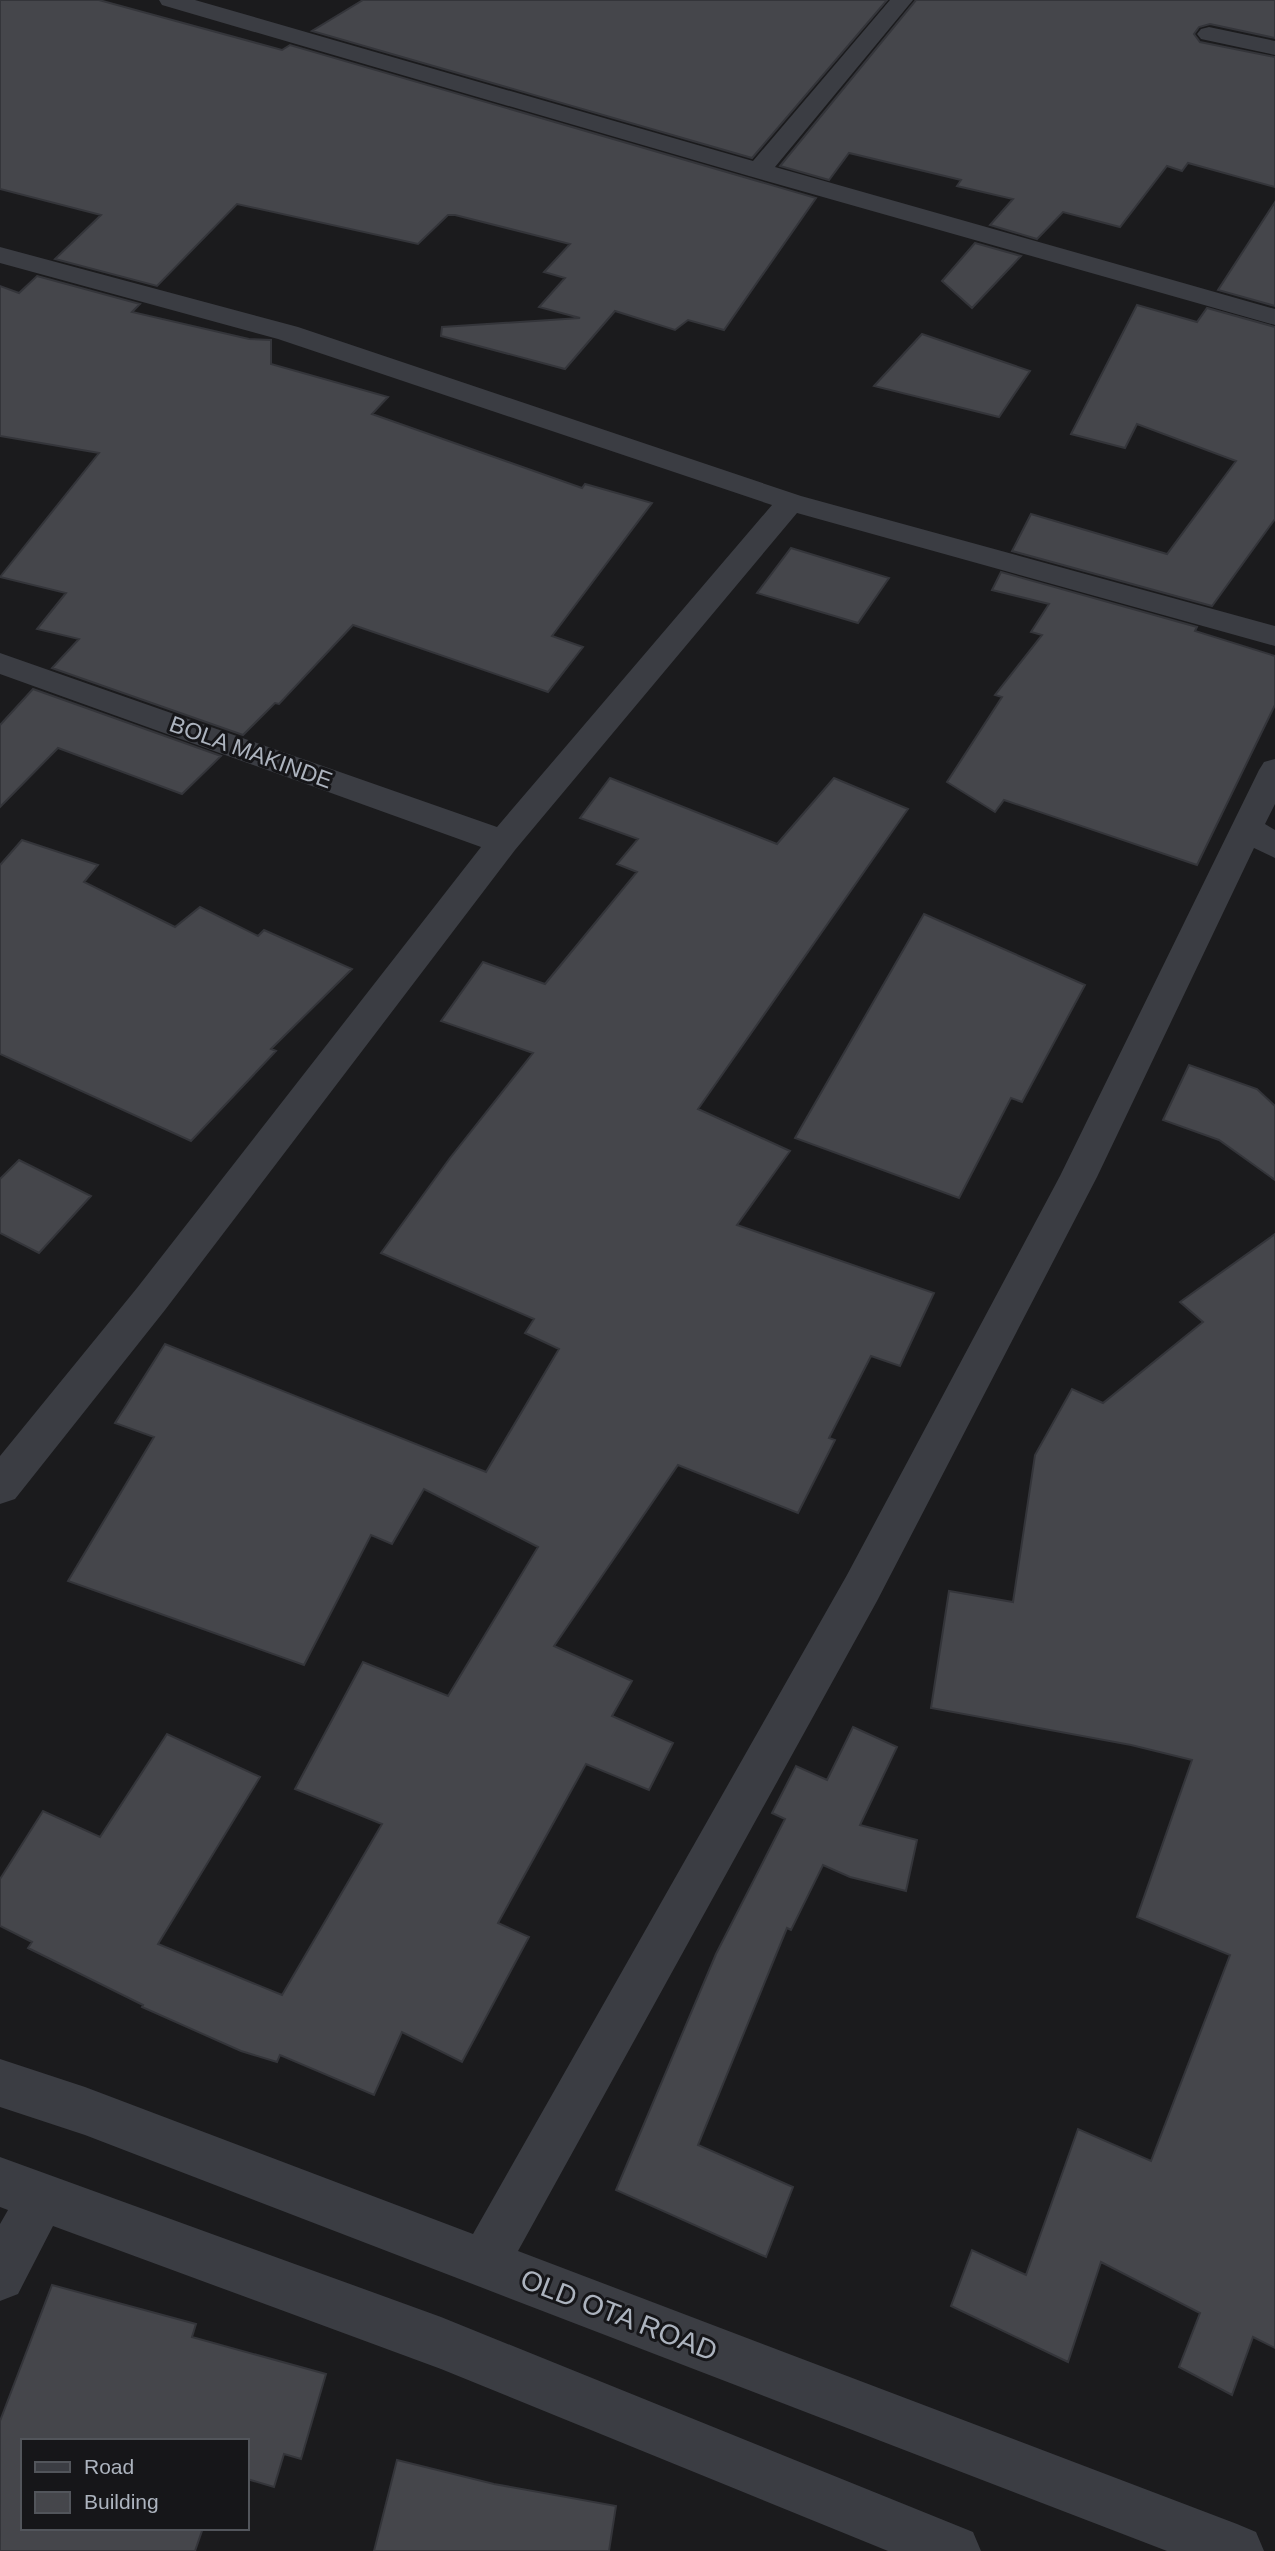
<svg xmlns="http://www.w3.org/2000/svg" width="1275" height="2551" font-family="Helvetica,sans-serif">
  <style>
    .building { fill: #45464b; stroke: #34353a; stroke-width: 2 }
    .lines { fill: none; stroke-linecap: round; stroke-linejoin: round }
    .minor { fill: #3b3d43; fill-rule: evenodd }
    .labels { text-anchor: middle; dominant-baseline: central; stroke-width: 6; stroke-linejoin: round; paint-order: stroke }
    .street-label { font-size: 23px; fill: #acb3be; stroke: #161619 }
    .near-street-label { font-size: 28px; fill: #acb3be; stroke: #161619 }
  </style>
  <rect width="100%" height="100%" fill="#1b1b1d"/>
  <path class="building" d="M0,0h99l183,50 8,-5 526,153 -92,132 -36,-10 -13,10 -60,-19 -50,58 -124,-33 1,-9 138,-9 -41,-11 26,-29 -21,-6 26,-28 -115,-29h-7l-30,29 -181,-40 -80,82 -102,-27 46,-44 -101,-26z
    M363,0h524l-135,158 -440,-127z
    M916,0h359v38l-65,-14 -11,3 -5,7 6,8 75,15v130l-87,-24 -6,8 -15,-5 -47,61 -57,-15 -26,27 -47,-14 23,-26 -56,-13 4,-6 -112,-27 -20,27 -49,-14z
    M1275,202v104l-57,-16z
    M975,243l46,13 -49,52 -30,-27z
    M37,276l103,28 -8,8 117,27 22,1v24l117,33 -16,17 210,74 3,-4 67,19 -100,133 31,11 -35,45 -195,-67 -74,79 -4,-1 -32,32 -191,-67 27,-29 -42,-10 29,-36 -66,-16 99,-124 -99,-17v-150l19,7z
    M1137,305l60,17 10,-14 68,19v192l-63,87 -200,-55 19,-37 136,40 69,-93 -99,-37 -12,24 -54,-14z
    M922,334l108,37 -31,46 -125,-31z
    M791,548l98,30 -31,45 -101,-30z
    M1001,572l196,55 -2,4 80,25v49l-78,160 -193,-65 -9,12 -48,-30 55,-85 -7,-2 47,-60 -11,-3 18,-28 -57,-14z
    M33,689l188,67 -39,38 -124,-46 -58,59v-82z
    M610,778l167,66 57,-66 74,31 -210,300 92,42 -53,74 197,68 -34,73 -29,-10 -42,82 6,2 -37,73 -120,-48 -124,181 78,35 -20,35 61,27 -24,47 -63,-26 -88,159 31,14 -67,125 -60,-30 -28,63 -94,-40 -3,7 -36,-11 -99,-44 1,-2 -115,-57 4,-6 -32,-16v-47l43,-68 57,26 67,-103 93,43 -102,167 124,51 100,-171 -87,-35 68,-127 85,34 90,-149 -114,-58 -32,55 -21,-9 -67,130 -236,-84 86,-144 -39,-14 50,-79 321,128 73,-123 -34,-16 9,-14 -153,-66 69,-95 83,-105 -92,-32 42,-59 62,22 92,-112 -20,-8 21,-25 -58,-21z
    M22,840l76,25 -14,17 91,45 25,-20 58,29 6,-6 88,39 -81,80 5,2 -85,90 -191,-87v-189z
    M924,914l161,71 -63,117 -11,-4 -52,100 -164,-60z
    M1189,1065l68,24 18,17v74l-56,-40 -56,-20z
    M19,1160l72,36 -52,57 -39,-20v-54z
    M1275,1234v1114l-22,-11 -21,58 -53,-28 21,-54 -99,-51 -33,100 -117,-56 21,-56 54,25 52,-146 73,32 79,-206 -93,-38 55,-157 -61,-15 -200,-37 18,-117 64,11 22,-147 37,-66 31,14 100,-81 -23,-20z
    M853,1727l44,20 -37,78 57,15 -11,51 -56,-14 -27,-12 -32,65 -4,-2 -89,217 95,42 -27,70 -150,-67 100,-236 69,-135 -13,-6 24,-47 31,14z
    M52,2285l144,39 -4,13 134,37 -25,85 -17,-5 -10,33 -27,-8v-38h-224v87h180l-8,23h-195v-130z
    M397,2460l97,24 122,22 -7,45h-235z"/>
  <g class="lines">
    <path class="minor" d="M159,0h36l558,161 137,-161h23l-138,167 500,142v16l-526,-149 -587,-171z
      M1209,27l66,14v14l-74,-16 -4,-5 4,-5z
      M0,247l298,80 503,169 474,130v20l-478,-133 -282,337 -350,460 -150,189 -15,5v-48l137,-168 344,-441 -481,-173v-21l497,174 275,-322 -494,-166 -278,-76z
      M1275,759v45l-10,20 10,6v28l-21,-10 -157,329 -220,424 -359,650 719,273 19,8 8,19h-97l-1082,-416 -85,-28v-48l85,28 388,147 374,-659 213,-399 199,-406 5,-8z
      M0,2157l441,160 532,215 8,19h-93l-447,-182 -388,-143 -35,68 -18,7v-77l8,-14 -8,-3z"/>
  </g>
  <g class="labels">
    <g class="street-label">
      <text transform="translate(251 752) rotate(20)">BOLA MAKINDE</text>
    </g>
    <g class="near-street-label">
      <text transform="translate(619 2315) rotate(21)">OLD OTA ROAD</text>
    </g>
  </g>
  <rect x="21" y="2439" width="228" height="91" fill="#161619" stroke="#52555b" stroke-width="2"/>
  <rect x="35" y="2462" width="35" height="10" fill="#3b3d43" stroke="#52555b" stroke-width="2"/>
  <text x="84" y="2474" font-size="21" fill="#acb3be">Road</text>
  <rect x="35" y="2492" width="35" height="21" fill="#45464b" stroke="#52555b" stroke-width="2"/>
  <text x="84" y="2509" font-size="21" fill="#acb3be">Building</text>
</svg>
